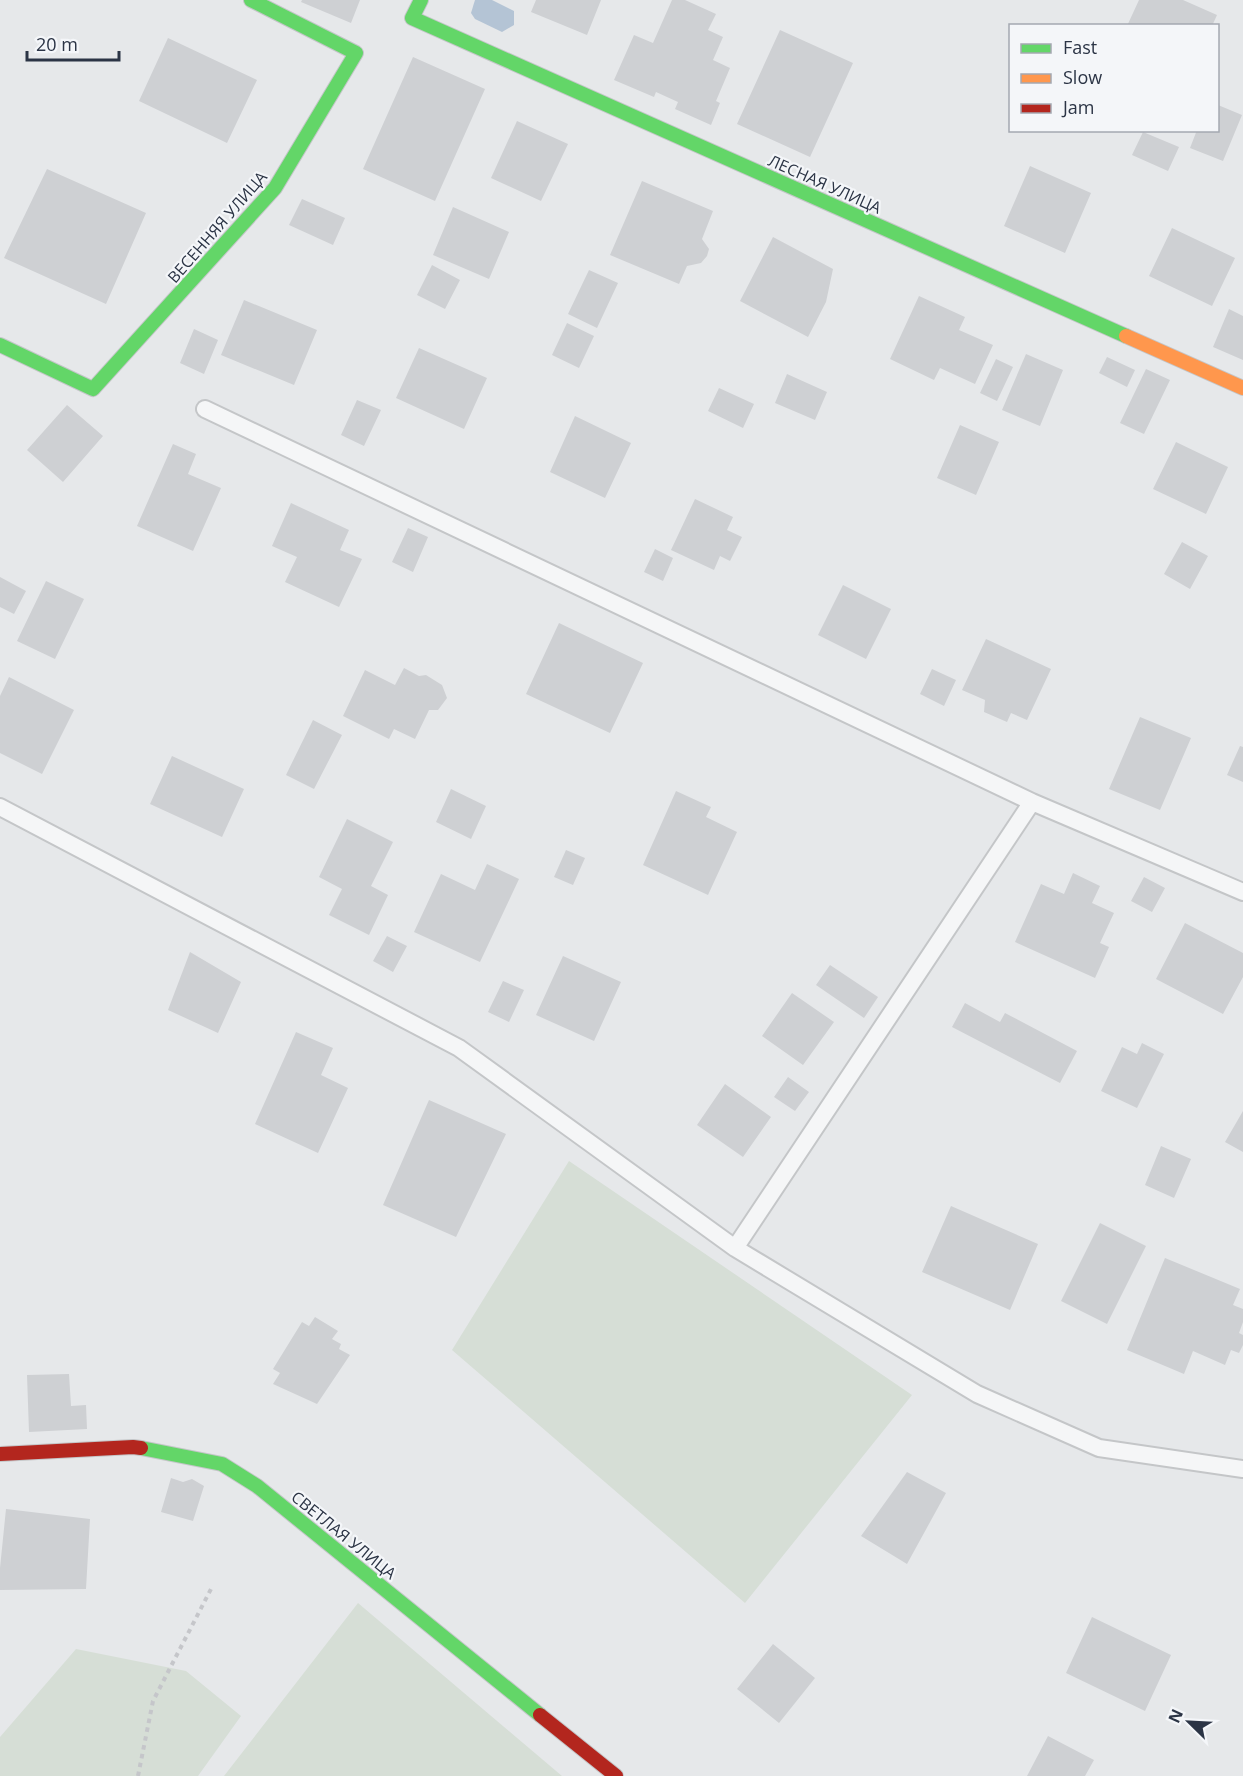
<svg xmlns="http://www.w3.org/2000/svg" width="1243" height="1776" font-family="'Open Sans',sans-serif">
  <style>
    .green { fill: #d6ded6 }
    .water { fill: #b4c4d5 }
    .building { fill: #ced0d3 }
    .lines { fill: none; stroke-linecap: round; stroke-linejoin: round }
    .lane-casing { stroke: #c4c6c8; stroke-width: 20 }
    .fast-casing { stroke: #c4c6c8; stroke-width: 16 }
    .slow-casing { stroke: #c4c6c8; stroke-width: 16 }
    .jam-casing { stroke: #c4c6c8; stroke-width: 16 }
    .path { stroke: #c5c6ca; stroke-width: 4; stroke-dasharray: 4.5 4.5; stroke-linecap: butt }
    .lane { stroke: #f5f6f7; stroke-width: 16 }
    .fast { stroke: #63d668; stroke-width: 14 }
    .slow { stroke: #ff974d; stroke-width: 14 }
    .jam { stroke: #b3261e; stroke-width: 14 }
    .labels { text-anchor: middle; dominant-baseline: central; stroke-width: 4.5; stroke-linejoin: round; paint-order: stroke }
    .street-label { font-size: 16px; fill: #2b3445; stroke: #f4f6f9 }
  </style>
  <rect width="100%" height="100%" fill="#e6e8ea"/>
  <path class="green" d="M569,1161l343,234 -167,208 -293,-253z
    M358,1603l204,173h-338z
    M76,1649l110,22 55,45 -43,60h-198v-39z"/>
  <path class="water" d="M475,0h17l22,11v14l-12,7 -27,-13 -4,-6z"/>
  <path class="building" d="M302,0h58l-9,23 -50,-21z
    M536,0h65l-14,35 -56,-23z
    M672,0h13l31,14 -8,16 15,7 -10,23 17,8 -14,33 4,2 -9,22 -36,-16 3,-7 -22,-10 -2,5 -40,-17 20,-45 19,8z
    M1139,0h44l34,15 -5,11h-85z
    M780,30l73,33 -43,94 -73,-33z
    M168,38l89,42 -30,63 -88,-42z
    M413,57l72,32 -50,112 -72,-32z
    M1218,105l24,10 -19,46 -33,-13 7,-18h21z
    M517,121l51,23 -27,57 -50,-23z
    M1143,132l36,15 -11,24 -36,-16z
    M1030,166l61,27 -26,60 -61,-27z
    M47,169l99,44 -40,91 -102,-46z
    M642,181l71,30 -11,28 7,10 -2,7 -6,7 -14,3 -8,18 -69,-29z
    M302,199l43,19 -12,27 -44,-20z
    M453,207l56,25 -20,47 -56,-24z
    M1172,228l63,30 -23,48 -63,-30z
    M773,237l60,32 -7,33 -18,35 -68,-36z
    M432,265l28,15 -15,29 -28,-14z
    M589,270l29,13 -21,45 -29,-14z
    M919,296l46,21 -6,13 34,15 -18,39 -35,-16 -6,12 -44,-21z
    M244,300l73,30 -23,55 -73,-30z
    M1229,309l14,7v44l-30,-13z
    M567,323l27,13 -15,32 -27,-13z
    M194,329l24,11 -14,34 -24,-11z
    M419,348l68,30 -23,51 -68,-31z
    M1026,354l37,16 -23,56 -38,-16z
    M1107,357l28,13 -8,17 -28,-14z
    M996,359l17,8 -16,34 -17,-8z
    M1146,369l24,11 -26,54 -24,-11z
    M787,374l40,18 -12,28 -40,-17z
    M719,388l35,16 -11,24 -35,-17z
    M357,400l24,10 -17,36 -23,-11z
    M67,405l36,31 -40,46 -36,-32z
    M575,416l56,27 -26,55 -55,-26z
    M960,425l39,17 -23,53 -39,-17z
    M1176,442l52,25 -22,47 -53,-25z
    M173,444l23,10 -8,20 33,14 -28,63 -56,-25z
    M695,499l38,18 -6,13 15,7 -12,24 -10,-5 -6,14 -43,-20z
    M291,503l58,27 -9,20 22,9 -23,48 -54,-25 12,-25 -25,-11z
    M408,528l20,9 -15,35 -21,-10z
    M1182,542l26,14 -18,33 -26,-15z
    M655,549l18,9 -10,23 -19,-9z
    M0,577l26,14 -12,23 -14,-7z
    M46,581l38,18 -29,60 -38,-18z
    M843,585l48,24 -25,50 -48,-24z
    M559,623l84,40 -33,70 -84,-39z
    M986,639l65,30 -24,51 -16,-7 -4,9 -23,-10 1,-12 -23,-10z
    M404,668l15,8 7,-1 16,10 5,13 -9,12h-9l-14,29 -21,-10 -5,10 -46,-23 22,-46 30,15z
    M932,669l24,11 -12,26 -24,-12z
    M9,677l65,33 -32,64 -42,-21v-57z
    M1140,717l51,21 -31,72 -51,-21z
    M313,720l29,15 -28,54 -28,-14z
    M1240,746l3,1v35l-16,-7z
    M172,756l72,33 -22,48 -72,-33z
    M451,789l35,17 -15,33 -35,-17z
    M676,791l35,16 -5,10 31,15 -29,63 -65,-30z
    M347,819l46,23 -22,44 17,9 -19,40 -40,-20 13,-26 -23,-12z
    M566,850l19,8 -12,27 -19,-8z
    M487,864l32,15 -39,83 -66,-30 27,-58 34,16z
    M1073,873l27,13 -8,17 22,10 -14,30 9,4 -14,31 -80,-36 26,-58 23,10z
    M1144,877l21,11 -13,24 -21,-11z
    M1185,923l58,30v24l-20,37 -67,-35z
    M387,936l20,10 -14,26 -20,-11z
    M190,952l51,30 -23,51 -50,-23z
    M563,956l58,26 -27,59 -58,-26z
    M830,965l48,32 -14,21 -48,-33z
    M503,981l21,9 -15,32 -21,-10z
    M792,993l42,29 -31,43 -41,-29z
    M965,1003l35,19 5,-9 72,38 -17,32 -108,-56z
    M296,1032l37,16 -12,27 27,13 -30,65 -63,-29z
    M1142,1043l22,11 -27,54 -36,-17 21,-44 15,7z
    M788,1077l21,15 -14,19 -21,-14z
    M725,1084l46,33 -28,40 -46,-32z
    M429,1100l77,34 -50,103 -73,-32z
    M1243,1111v41l-18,-10z
    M1161,1146l30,13 -17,39 -29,-13z
    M951,1206l87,38 -28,66 -88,-38z
    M1100,1223l46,23 -39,78 -46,-23z
    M1165,1258l75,31 -7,16 10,4v13l-4,11 4,2v10l-4,8 -8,-3 -6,15 -32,-14 -9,23 -57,-24z
    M315,1317l23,14 -6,8 9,5 -2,5 11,6 -33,49 -44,-20 7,-11 -7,-4 29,-47 7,4z
    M69,1374l2,32 15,-1 1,24 -58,3 -2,-57z
    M907,1472l39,21 -39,71 -46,-28z
    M171,1478l12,4 9,-3 12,7 -11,35 -32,-9z
    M6,1509l84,10 -4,70 -86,1v-22z
    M1092,1617l79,38 -26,56 -79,-38z
    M773,1644l42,34 -36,45 -42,-34z
    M1048,1736l46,24 -9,16h-58z"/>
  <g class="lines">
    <defs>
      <path id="lane" d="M205,409l827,393 211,90
        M0,807l459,241 276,200 242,146 122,54 144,21
        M735,1248l297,-446"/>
      <path id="fast" d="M421,0l-9,18 714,318
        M0,345l93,44 182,-201 81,-135 -105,-53
        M141,1448l81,16 35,22 283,229"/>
      <path id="slow" d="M1126,336l117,52"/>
      <path id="jam" d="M0,1454l133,-7 8,1
        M540,1715l76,61"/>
    </defs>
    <use href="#lane" class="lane-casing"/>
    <use href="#fast" class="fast-casing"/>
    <use href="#slow" class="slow-casing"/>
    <use href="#jam" class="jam-casing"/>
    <path class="path" d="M138,1776l15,-75 59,-114"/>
    <use href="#lane" class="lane"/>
    <use href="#fast" class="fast"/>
    <use href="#slow" class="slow"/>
    <use href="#jam" class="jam"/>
  </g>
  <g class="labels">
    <g class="street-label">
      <text transform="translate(825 184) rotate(24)">ЛЕСНАЯ УЛИЦА</text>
      <text transform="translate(217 227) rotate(-49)">ВЕСЕННЯЯ УЛИЦА</text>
      <text transform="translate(344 1535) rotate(39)">СВЕТЛАЯ УЛИЦА</text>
    </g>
  </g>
  <rect x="1009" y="24" width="210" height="108" fill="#f4f6f9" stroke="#a4a8b1" stroke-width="1.5"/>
  <rect x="1021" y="44" width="30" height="9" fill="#63d668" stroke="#a4a8b1" stroke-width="1.5"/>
  <text x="1063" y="54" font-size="18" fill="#2b3445">Fast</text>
  <rect x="1021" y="74" width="30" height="9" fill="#ff974d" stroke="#a4a8b1" stroke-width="1.5"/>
  <text x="1063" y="84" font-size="18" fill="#2b3445">Slow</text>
  <rect x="1021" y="104" width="30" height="9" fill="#b3261e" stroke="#a4a8b1" stroke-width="1.5"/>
  <text x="1063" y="114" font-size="18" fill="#2b3445">Jam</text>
  <g transform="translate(1189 1722) rotate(294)" stroke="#f4f6f9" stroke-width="4.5" paint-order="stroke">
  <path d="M0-4.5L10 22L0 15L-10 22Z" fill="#2b3445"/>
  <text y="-9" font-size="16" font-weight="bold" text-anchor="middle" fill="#2b3445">N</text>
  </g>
  <path d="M27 51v9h92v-9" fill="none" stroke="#2b3445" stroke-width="3"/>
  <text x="36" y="51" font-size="18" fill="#2b3445" stroke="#f4f6f9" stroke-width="4.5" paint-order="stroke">20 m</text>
</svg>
